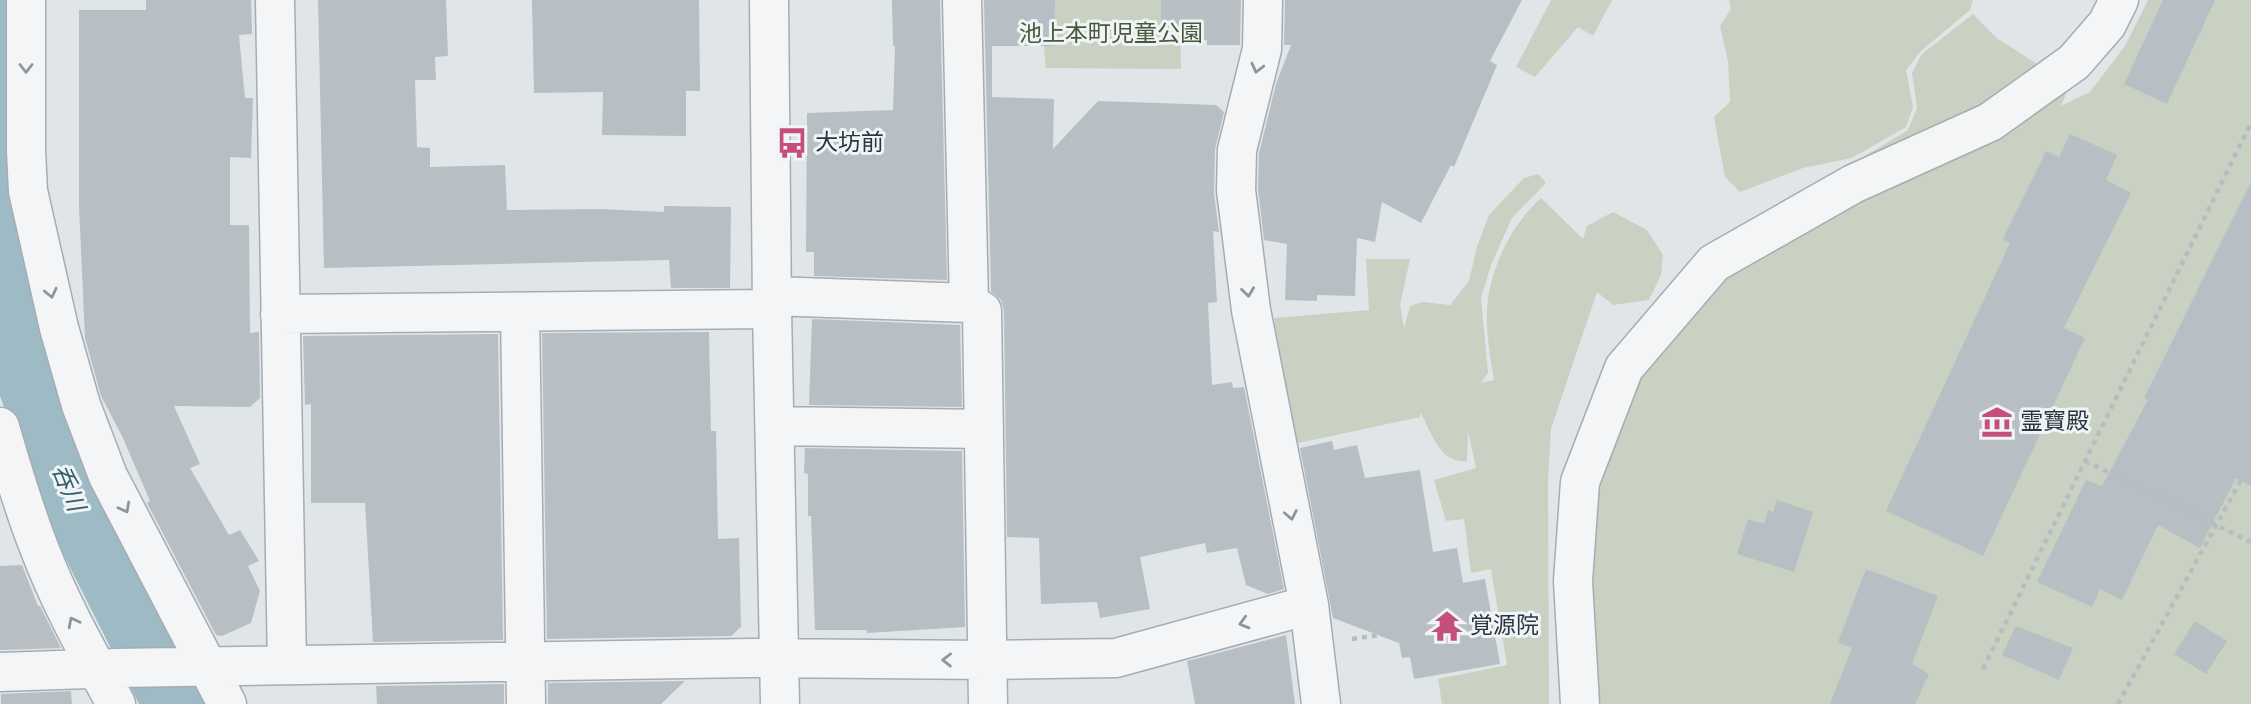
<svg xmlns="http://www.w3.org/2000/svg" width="2251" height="704" font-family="'Varela Round','Noto Sans JP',sans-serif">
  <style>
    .green { fill: #c9d1c2 }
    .water { fill: #9ebac5 }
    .building { fill: #b8bfc4 }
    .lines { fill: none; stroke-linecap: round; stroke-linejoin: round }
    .minor-casing { stroke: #a6adb2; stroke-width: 41 }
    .path { stroke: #b7bcc0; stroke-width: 4.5; stroke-dasharray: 5 5; stroke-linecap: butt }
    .minor { stroke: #f3f5f7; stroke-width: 38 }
    .oneway { stroke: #8e969a }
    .labels { text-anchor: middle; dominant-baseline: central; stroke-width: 6; stroke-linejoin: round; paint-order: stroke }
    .park-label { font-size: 23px; fill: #465938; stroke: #f0f4f6 }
    .poi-label { font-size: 23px; fill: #2a363e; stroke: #f0f4f6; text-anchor: start }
    .water-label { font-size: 24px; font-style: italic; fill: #375d6f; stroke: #f0f4f6 }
  </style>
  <rect width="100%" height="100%" fill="#e0e5e8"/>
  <path class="green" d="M1039,0h140l2,69 -135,-1z
    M1551,0h61l-19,36 -15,-9 -43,50 -19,-10z
    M1729,0h244l-3,10 -49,41 -15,19 7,37 -7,20 -54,31 -49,10 -63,24 -15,-15 -11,-60 16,-15 -2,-41 -8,-35 11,-17z
    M2148,0h103v704h-658l-20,-223 64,-152 208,-124 20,-49 43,-26 9,-22 -5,-35 10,-19 51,-40 25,25 72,46 -9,21 29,-14 35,-46z
    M1538,174l8,9 -34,35 -21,47 -10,33 7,75 -7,10 13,-3c-4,-23 -8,-47 -7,-71 3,-41 24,-84 54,-111l42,41 4,-13 26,-14 34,18 16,25 -2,20 -12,25 -36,5 -16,-13 -46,137 -3,51 1,224h-107l-4,-25 69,-14 -16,-96 -20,4 -7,-54 -18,2 -12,-41 42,-12 -8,-37 -1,30c-28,3 -35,-29 -47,-49v5l-126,27 -20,-126 95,-8 -3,-51h44l-10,46 4,23 6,-22 13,-4 27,3 19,-24 8,-34 12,-32 35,-37z"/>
  <path class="water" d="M0,0h8l-2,104 13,114 193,486h-73l-96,-190 -43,-118z"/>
  <path class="building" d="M146,0h105l1,34 -13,1 6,63h8l-2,60 -21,-1v68h19l1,108 9,-1 1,66 -10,9 -76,-1 26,58 -10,4 39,67 11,-5 19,31 -11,5 12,25 -9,32 -29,13 -6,-1 -69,-132 3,-2 -28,-65 -21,-40 -16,-58 -6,-132v-196h67z
    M318,0h128l2,56 -13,1 1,23h-21l2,67 13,1v19l75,-2 2,45 93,-1 64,3v-6l67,1 -1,81h-59l-2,-28 -345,8z
    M532,0h167l1,91h-14v45l-84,-1 1,-43 -69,1z
    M892,0h48l7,280 -133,-4v-24h-8l1,-139 86,-3 2,-64h-2z
    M984,0h71l-1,46h-62v51l62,2 -1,50 45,-48 118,4 8,7 -9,37 -1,44 5,39 -6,-1 4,71 -9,1 4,82 20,-3 1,6 11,-1 40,202 -16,5 -22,-9 -9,-37 -30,5 -2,-10 -65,14 10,52 -50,9 -3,-16 -56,2 -2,-66 -32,-1 -3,-226 -3,-11 -10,-9z
    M1161,0h80l-1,45h-33v-5l-46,1z
    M1285,0h237l-32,61 7,4 -43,102 -3,-2 -30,58 -39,-21 -7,40 -18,-4 -2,58 -38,-1v6l-32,-1 2,-56 -23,-4 -6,-51 1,-36 17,-69 15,-39h-7z
    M2163,0h52l-48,104 -43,-20z
    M2070,134l47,21 -11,25 25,13 -67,135 21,10 -102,218 -97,-45 124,-268 -7,-4 43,-88 13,6z
    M2251,182v304l-15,-8 -36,70 -42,-23 -36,75 -22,-11 -8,18 -55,-25 49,-102 16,6 46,-86 -4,-2z
    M812,319l148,6 2,82 -153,-2z
    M709,332l2,99h5l2,108 21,-1 2,89 -10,9 -184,3 -5,-306z
    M498,334l5,306 -130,2 -8,-139h-54v-99l-6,1 -2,-69z
    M1332,441l2,9 23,-5 8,33 55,-8 13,82 24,-4 6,35 22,-4 15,85 -86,15 -4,-22 -8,1 -3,-15 -66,-25 -33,-170z
    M805,448l157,3 3,176 -98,6v-3h-52l-4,-114h-3v-42l-4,-1z
    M1777,500l36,12 -19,60 -57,-18 11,-35 16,5 4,-14 5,2z
    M22,565l16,41h2l21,42 -61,2v-84z
    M1866,569l72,27 -26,68 17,10 -14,30h-85l22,-56 -14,-6z
    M2195,621l32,20 -21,33 -32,-20z
    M2016,626l57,22 -14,32 -57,-25z
    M1286,635l9,69h-100l-8,-43z
    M685,681l-24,23h-113v-21z
    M504,684v20h-127l-1,-18z
    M71,691l1,13h-71v-10z"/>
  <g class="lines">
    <defs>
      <path id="minor" d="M26,0v151l2,40 31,137 22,77 27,71 119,228
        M275,0l12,665
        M769,0l3,309 8,395
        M962,0l7,303 13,8 6,393
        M1263,0l-1,49 -25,101 -1,40 15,120 58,295 12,99
        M772,296l197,7
        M520,312l6,392
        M280,314l492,-5
        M775,426l209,3
        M0,427c12,42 24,83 40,123 20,53 49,104 76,154
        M0,672l117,-4 634,-10 236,2 129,-2 193,-53
        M1580,704l-7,-123 7,-99 44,-114 90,-105 139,-79 137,-62 84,-60 33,-38 12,-24"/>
    </defs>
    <use href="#minor" class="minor-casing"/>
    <path class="path" d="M2085,461l166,81
      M1352,639l33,-5
      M1983,669l268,-546
      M2118,704l123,-224"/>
    <use href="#minor" class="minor"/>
  </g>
  <defs><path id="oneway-chevron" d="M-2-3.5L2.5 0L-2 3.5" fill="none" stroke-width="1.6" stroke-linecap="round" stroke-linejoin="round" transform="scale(1.75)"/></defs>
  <g class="oneway">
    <use href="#oneway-chevron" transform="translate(26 68) rotate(90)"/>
    <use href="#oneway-chevron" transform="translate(1257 68) rotate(104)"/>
    <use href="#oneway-chevron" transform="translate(1248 292) rotate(83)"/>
    <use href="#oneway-chevron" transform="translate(51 293) rotate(77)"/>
    <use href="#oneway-chevron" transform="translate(125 508) rotate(62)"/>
    <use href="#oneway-chevron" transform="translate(1291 515) rotate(79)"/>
    <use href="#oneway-chevron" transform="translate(73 622) rotate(-117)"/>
    <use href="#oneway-chevron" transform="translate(1244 623) rotate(164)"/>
    <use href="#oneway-chevron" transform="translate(947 660) rotate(-179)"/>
  </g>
  <defs>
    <symbol id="bus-bare" viewBox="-9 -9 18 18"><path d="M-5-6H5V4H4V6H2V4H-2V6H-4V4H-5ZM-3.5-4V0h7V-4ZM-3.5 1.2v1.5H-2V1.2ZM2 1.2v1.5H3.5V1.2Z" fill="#c44f7b" stroke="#f0f4f6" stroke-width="2.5" paint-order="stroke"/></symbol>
    <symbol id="museum-bare" viewBox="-9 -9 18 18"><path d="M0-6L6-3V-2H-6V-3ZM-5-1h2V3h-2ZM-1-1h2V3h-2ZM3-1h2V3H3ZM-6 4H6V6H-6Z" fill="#c44f7b" stroke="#f0f4f6" stroke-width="2.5" paint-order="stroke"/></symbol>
    <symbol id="temple-bare" viewBox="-9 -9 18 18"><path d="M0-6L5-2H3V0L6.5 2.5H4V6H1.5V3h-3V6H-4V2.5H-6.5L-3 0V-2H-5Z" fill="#c44f7b" stroke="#f0f4f6" stroke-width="2.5" paint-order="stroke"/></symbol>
  </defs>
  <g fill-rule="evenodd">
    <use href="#bus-bare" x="770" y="121" width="44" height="44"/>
    <use href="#museum-bare" x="1975" y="400" width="44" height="44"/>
    <use href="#temple-bare" x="1425" y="604" width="44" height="44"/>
  </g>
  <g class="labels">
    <g class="park-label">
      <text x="1111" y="34">池上本町児童公園</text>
    </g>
    <g class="poi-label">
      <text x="815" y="143">大坊前</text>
      <text x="2020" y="422">霊寶殿</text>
      <text x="1470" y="626">覚源院</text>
    </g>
    <g class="water-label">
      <text transform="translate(68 488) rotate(68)">呑川</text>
    </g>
  </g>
</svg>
